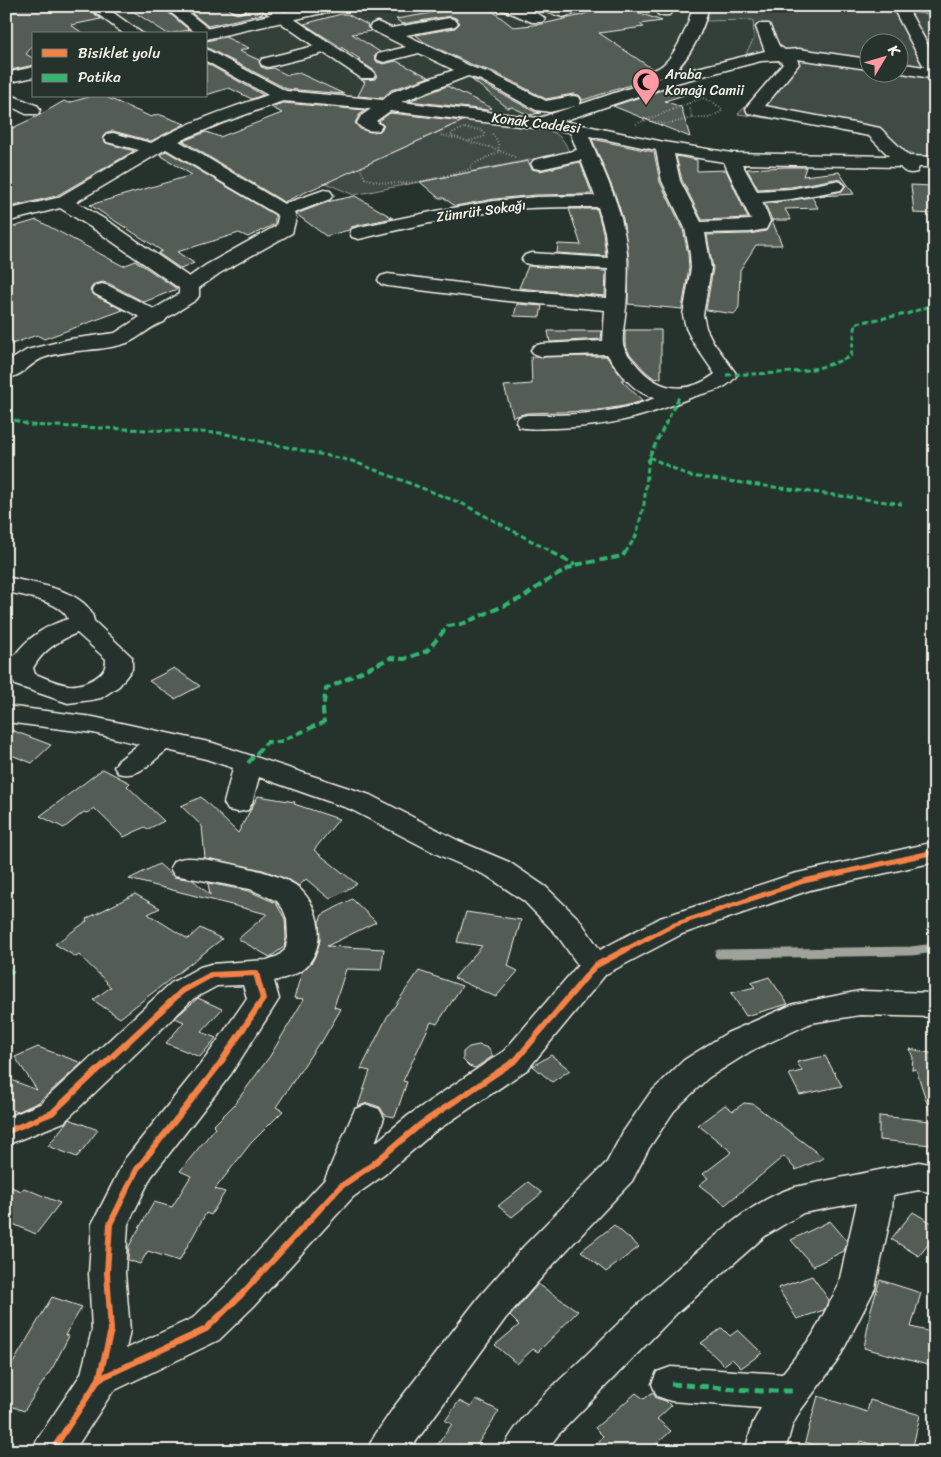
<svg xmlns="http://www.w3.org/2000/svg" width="941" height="1457" font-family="Sriracha,sans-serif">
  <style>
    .built { fill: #333f39 }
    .green { fill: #414b45; stroke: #9a9e96; fill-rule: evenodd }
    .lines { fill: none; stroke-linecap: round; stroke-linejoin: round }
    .stream-far1 { stroke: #9fa39b; stroke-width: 7 }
    .stream { stroke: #9fa39b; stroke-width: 9 }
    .building { fill: #525c55; stroke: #f4f1e8 }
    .minor-casing { stroke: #f4f1e8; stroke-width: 3 }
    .major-casing { stroke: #f4f1e8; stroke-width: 3 }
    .path { stroke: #f4f1e8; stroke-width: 2; stroke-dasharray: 0.5 2.5; stroke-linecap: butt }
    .minor { fill: #26332d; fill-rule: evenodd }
    .major { fill: #26332d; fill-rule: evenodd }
    .quiet-far2 { stroke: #33b770; stroke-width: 3; stroke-dasharray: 5.5 3; stroke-linecap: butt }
    .quiet-far1 { stroke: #33b770; stroke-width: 4; stroke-dasharray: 8 4; stroke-linecap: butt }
    .quiet { stroke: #33b770; stroke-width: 5; stroke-dasharray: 9 5; stroke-linecap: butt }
    .cycleway-far1-casing { stroke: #26332d; stroke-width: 8 }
    .cycleway-casing { stroke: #26332d; stroke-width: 9 }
    .cycleway-far1 { stroke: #f48246; stroke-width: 5 }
    .cycleway { stroke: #f48246; stroke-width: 6 }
    .labels { text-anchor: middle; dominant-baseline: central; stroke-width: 4; stroke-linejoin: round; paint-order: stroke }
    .far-poi-label { font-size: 14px; fill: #f4f1e8; stroke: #26332d; text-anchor: start }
    .far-street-label { font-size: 14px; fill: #f4f1e8; stroke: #26332d }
  </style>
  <rect width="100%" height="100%" fill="#26332d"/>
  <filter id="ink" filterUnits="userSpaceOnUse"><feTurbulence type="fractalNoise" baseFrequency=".02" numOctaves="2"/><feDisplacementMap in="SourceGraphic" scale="10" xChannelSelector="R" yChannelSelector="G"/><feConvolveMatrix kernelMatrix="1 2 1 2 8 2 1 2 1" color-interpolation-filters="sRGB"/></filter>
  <g filter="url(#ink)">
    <path class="built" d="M6,6h697l3,15 47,-1 1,19 -9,14 -145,52 -60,18 -258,-27 -76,-42v-20h-172v38l-28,6z"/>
    <path class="green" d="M703,6h232v159l-71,-33 -126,-18 48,-50 -40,-11 8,-14 -1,-19 -47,1zM868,42h30v30h-30z
      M468,119l85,13c9,5 12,10 16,20l-215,43 -29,-12z"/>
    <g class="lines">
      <path class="stream-far1" d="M917,950l18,-2"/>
      <path class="stream" d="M719,954l192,-3 16,-2"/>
    </g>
    <path class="building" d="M6,6h79l16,13 -30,6 13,9h-50v10l-8,10 8,5v6l-28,6z
      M125,6h36l28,24 -21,4z
      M183,6h46v3l3,3 5,2 8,-2 6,-6h4l8,8 -55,12z
      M473,6h13l27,21 29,-3 36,-8 32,-10h10l42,15 -22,3 4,3 -45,6 52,35 -10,7 5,5 -63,20 -4,-5 -6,-1 -27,5 -52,-27 -19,-6 -51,-24 -8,-7 39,-7 5,-5 -4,-5 -6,-2 -48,8 -6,-5z
      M341,14h6l21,11 -1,2 4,4 -19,3 28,18 -6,4 3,6 7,2 12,-3 33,16 -38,13 -9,8 -24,-2 7,-14 -4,-2 14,-1 2,-3 -2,-5 -17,-11 2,-1 -56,-35z
      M225,37l24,11 -10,3 20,9 2,7 6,2 6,-1 14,7 12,-2 45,21 -57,-5 -81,-42v-6z
      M206,63l57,32 -11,4 -23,-11 -23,7z
      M471,79l9,3 55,30 6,1 -12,2 -17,-8 -4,1z
      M677,85l13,8 -25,8 16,6 9,30 -77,-31z
      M447,86l45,22 -5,2 -78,-9z
      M92,96h12l47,21 7,-3 27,10 -34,17 -38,-10 -6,1 -5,6 4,5 28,8 -78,45 -50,12v-77l32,-15 26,-15 4,2z
      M283,103l83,7 -7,5 -4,8 5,6 10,3 10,-1 4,-5 -5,-5 11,-8 72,8 -178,81 -101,-61 23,-9 14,5 62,-24 -11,-6z
      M592,139l62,13 6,30 23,47 5,25 1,14 -7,41 -54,-5 1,-44 -6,-41 -8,-25z
      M166,151l109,64v9l-27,13 -9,-4 -62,19 17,11 -13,6 -23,-16 4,-2 -72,-46 102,-30 -32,-20z
      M676,156l21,4v11l29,-1 22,48 -46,2 -20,-40z
      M528,161l4,8 8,2 40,-9 12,32 -56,1 -42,4 -39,7 -11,-8h-5l-19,-16z
      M786,167h20l-3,9 36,-4 15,22 -35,2 23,-5 4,-6 -5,-5 -6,-1 -44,8 -33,2 -11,-20z
      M911,185l21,1 3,28 -21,-1z
      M355,196l38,22 -34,7 -8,2 -2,3 -23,6 -30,-22 35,-13z
      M812,197l6,11 -33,1 6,11h-19l10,25h-26l-16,25 -1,37 -4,7 -29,-4 7,-42 -6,-33 43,-1 16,-3 6,-11 -7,-16z
      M569,209h28l6,23 3,24 -49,-3 1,-9 23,1z
      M37,220l86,46 13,-5 41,28 -33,13 -34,-18 -7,-2 -9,2 -4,6 4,5 29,15 -79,29 -7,-4 -31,11v-117z
      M528,266l78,5 -1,25 -86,-8z
      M517,304l25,2 -2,11 -26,-1z
      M625,330h36v48l-6,1 -10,-8 -16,-18 -4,-9z
      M548,331h54l-1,8 -51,3z
      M606,356l18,24h-3l22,21 -19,5 -32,5 -65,2 -14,4 -9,-31 28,-2 -1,-27z
      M174,668l26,18 -25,13 -26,-18z
      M6,728l45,17 -19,18 -26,-10z
      M103,769l27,14 -3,3 37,35 -16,8 -3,-2 -21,10 -30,-29 -7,5 -3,-1 -20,16 -24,-12z
      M258,796l37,6 -1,2 45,15 -25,31 43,34 -27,15 -24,-20 -7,7 -8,-5 -28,-11 -58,-12 -3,-32 -21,-20 20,-9 37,36z
      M159,864l15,13 19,3 17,15 -2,-12 41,8 27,12 9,16 1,19 -2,9 -14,10 -32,-18 29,-25 -138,-35z
      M135,894l25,14 -12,6 40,25 12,-11 22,11 -102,79 -27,-18 18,-13 -5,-4 1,-1 -28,-27 -3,2 -21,-13 32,-23 -1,-2z
      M352,899l24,23 -49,24 57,3 -3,21 -35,-1 -12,38 7,2 -20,34h-2l-43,64 7,4 -32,32 -36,46 10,3 -14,23 -5,-2 -27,48 -31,-10 -8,13 -12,-4 1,-14 25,-44 18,5 19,-31 -11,-5 35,-43 -2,-2 21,-21 36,-49 34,-57 -10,-1 8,-26 10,-10 5,-10 3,-12 -1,-18 3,-7z
      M466,912l55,8 -13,46 10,5 -22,26 -42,-19 28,-32 -25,-4z
      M419,971l43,15 -25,38 -6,-2 -28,59 4,1 -12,35 -10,-2 -5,-8 -12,-4 -10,3 12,-35 -9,-2 26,-52z
      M769,977l19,27 -42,12 -15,-23 24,-6 -4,-4z
      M198,998l24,11 -21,23 15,6 -16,19 -34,-14 18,-21 -9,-4z
      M479,1045l9,3 5,8 -18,12 -6,-2 -6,-6v-8l6,-5z
      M38,1047l44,16 -43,39 -22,10 -11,-5v-29l31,12 -22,-33z
      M910,1049l25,5v61h-4l-15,-46 -4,1 1,-12z
      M551,1055l19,15 -18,12 -19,-16z
      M825,1056l17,30 -42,9 -11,-21 13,-3 -5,-9z
      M744,1103l9,1 71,54 -28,12 -12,-14 -59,49 -26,-20 9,-7 -5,-4 29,-22 -34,-27 27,-20 8,6z
      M879,1116l52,5 1,24 -53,-5z
      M69,1119l29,11 -21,27 -29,-11z
      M528,1182l14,11 -30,24 -14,-11z
      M6,1185l15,6 3,-3 36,15 -24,31 -30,-13z
      M913,1212l22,13v11l-16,20 -28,-17z
      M830,1221l17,20 -3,10 -31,15 -22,-26z
      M614,1225l25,22 -33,25 -25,-21z
      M812,1276l17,24 -5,10 -27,9 -19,-31z
      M880,1280l41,13 -10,34 24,6v34l-71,-19 7,-39z
      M538,1284l40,27 -40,41 -5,-3 -16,15 -22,-19 24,-20 -9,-9z
      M52,1297l30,10 -17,28 4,1 -16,31 -29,44 -18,-7v-29z
      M722,1328l8,8 8,-6 24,23 -21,15 -9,-9 -8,6 -23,-22z
      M653,1392l3,6 10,3 5,5 -14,13 14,12 -22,20h-58l12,-15 -8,-8 41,-35 8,6z
      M818,1396l49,16 3,-12 50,15 -8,36h-20l-31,-10 -2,6 -11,-3 -2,7h-12l-29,-9z
      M476,1399l23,12 -26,40 -15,-6 -3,6h-22l19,-27 -7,-3 14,-20 12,6z"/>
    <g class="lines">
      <defs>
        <path id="minor" d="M87,6h17l39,28h-19z
          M163,6h17l35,28 -3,3 -5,2 -1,-5h-9z
          M232,6h17c-4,6 -10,7 -16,5l-3,-3z
          M257,6h18l98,66 2,3 -2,3h-12l-37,-25 -56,14 -6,-2 -2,-3 2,-3 52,-13z
          M499,6h21l22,10 3,3 -3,3h-10l-31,-13z
          M535,6h56l-2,3 -26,8 -26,-8z
          M651,6h16l5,6 -3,3h-10z
          M692,6h16c-1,19 -22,60 -39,69l96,-24 -9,-24 3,-3h10l10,22 6,4 14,-1 69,10v10l-71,-10 2,5 -34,42 115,22 29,28 26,1v10h-16l-2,5c-8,2 -12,1 -17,-5l-158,-3 15,27 34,-2 44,-8 6,1 3,4 -3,4 -6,1 -44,8 -29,3 8,19 -4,8 -16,3 -45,1 6,35 -8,47 3,13 7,14 24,33c-12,17 -29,16 -47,23 -48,20 -80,28 -133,30 -13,0 -25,2 -38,-1l-3,-5 3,-5 8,-2c43,0 88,0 128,-17 -23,-6 -35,-26 -48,-44l-66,2 -7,-2 -3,-4 3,-4 7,-2 62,-3 2,-31 -98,-9 -119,-15 -7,-2 -3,-4 3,-4 7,-2 119,15 100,9 1,-29 -76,-4 -7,-2 -3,-4 3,-4 7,-2 76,5 -3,-26 -7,-25c-28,0 -56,0 -84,2 -52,6 -104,18 -155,30l-7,-2 -2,-4 2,-4 7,-2 77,-16 58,-10 42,-4 59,-1 -14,-36 -41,9 -6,-1 -3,-4 3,-4 43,-10 -7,-18 -180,-21 -14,10 6,5 -3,4c-8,2 -17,0 -22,-7l4,-7 10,-7 -88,-8 -61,22 -43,18 105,63 40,-14 6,1 3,4 -3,4 -36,14 2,5 -4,15 -72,40 -21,15v8l-3,4 -29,18 -3,4c-14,4 -24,16 -37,21 -25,9 -57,5 -84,15 -13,5 -22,20 -37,20v-15l21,-13 43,-11 45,-6 25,-16 -45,-23 -3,-4 3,-4 7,-2 7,2 45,23 25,-15v-6l-82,-57 -37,-23 -54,14v-12l51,-12 82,-48 -32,-8 -3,-4 3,-4 6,-1 38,10c37,-21 77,-34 117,-48l-62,-34v-12l80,42 97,9 9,-8 62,-22 -35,-17 -35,9 -6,-2 -2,-3 2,-3 28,-7 -34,-17 -3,-3 3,-3 5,-2 14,6 59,-10 5,2 3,3 -3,3 -49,9 68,33 19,6 53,27 27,-5 6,1 2,4 -2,4 -29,7 -14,-2 -55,-30 -13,-4 -67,26 138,16 127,-42 -15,4 -6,-2 -2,-3c4,-6 11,-4 17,-8 14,-8 31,-45 32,-61zM779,60l4,4 -35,41 -2,4 2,4 121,23 20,20 -157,-3 -68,-11 -101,-21 117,-39 81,-21zM589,136l67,14 6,31 23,47 5,26 1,14 -8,47 3,13 7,14 22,32c-29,22 -58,17 -80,-11 -4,-5 -11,-12 -12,-19 -1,-12 2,-25 3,-37 2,-24 3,-51 -2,-75 -6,-34 -23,-65 -35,-96zM166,149l110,65 2,4 -2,8 -70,39 -17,12 -78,-54 -35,-21zM674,154l50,8 27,58 -50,2 -21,-41z
          M892,6h43v8l-26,-3 26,47v21l-38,-7h1v-9l26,4z
          M6,93l32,13 2,4 -2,4h-12l-20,-10z
          M6,577c25,6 84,13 88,44l38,36v12l-13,17 -18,12 -10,2 -23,3 -53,-18 -8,-17c13,-25 34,-41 61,-49 -5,-17 -46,-24 -62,-27zM77,633l29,26c0,10 -3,14 -11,19 -23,14 -36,5 -60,-4l-2,-6c9,-17 26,-28 44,-35z
          M6,706l87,11 120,26 157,52 89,46 50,21 37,25 33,32 21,31 60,-32 133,-44 142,-32v20l-125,28 -128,44 -76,40 -78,95 -95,64 -49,42 -31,22 -99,109 -35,34 -106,51 -39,60h-42l6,-13 43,-64 11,-44 -3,-57 3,-49 33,-65 82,-103 40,-58 -4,-13 -26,1 -24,13 -129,123 -58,23v-27l34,-14 131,-121 29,-16 11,-3 56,-4 11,-4 7,-6 3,-12 -1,-19 -4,-10 -6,-8 -27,-12 -76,-14 -4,-7 4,-7c4,-1 8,-3 12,-3 22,-1 98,15 113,30 22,20 29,61 3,82 -8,6 -18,8 -28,11l5,18 -5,8 -43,67 -80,103 -23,47 -3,49 5,57 -4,19 67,-31 35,-34 97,-105 30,-70 12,-4 12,4 5,9 -9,25 34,-28 95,-64 74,-86 -21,-30 -33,-34 -37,-25 -48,-21 -89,-46 -91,-32 -7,26 -4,7 -10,2 -10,-2 -4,-7 9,-35 -27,-9 -39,-9c-16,12 -28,29 -49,23l-4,-6 4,-6 21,-17 -46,-11 -87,-11z
          M860,991l75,2v24l-75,-2 -49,8 -60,28 -43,27 -34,33 -25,37 -17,33 -82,87 -45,51 -96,132h-42l6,-13 21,-31 85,-110 45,-51 83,-84 16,-30 27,-39 34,-33 43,-27 67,-29z
          M919,1162l16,3v28l-16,-3 -26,5 -1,15 -17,78 -37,72 -38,51 -8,15 -7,25h-40l8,-28 8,-15 -90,-7 -14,-5 -5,-12 5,-12 14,-5 111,7 30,-38 26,-49 19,-84 -54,10 -38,23 -88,77 -119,122 -12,16h-44c17,-37 53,-66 82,-94 37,-37 74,-72 114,-106 29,-25 59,-52 97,-64z"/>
        <path id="major" d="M310,6h29l-2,3 -5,2 -126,28v-5h-8l3,-3 5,-2z
          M34,67v10l-28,6v-10z"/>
      </defs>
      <use href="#minor" class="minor-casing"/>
      <use href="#major" class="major-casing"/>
      <path class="path" d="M689,103l3,15
        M643,120l25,4 24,-6h17l12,-6 1,-3 -9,-7 -26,-10
        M636,124l66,-26
        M465,128l16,2 4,4 -1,3 -17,4 -16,-5 2,-4z
        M441,135l12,3
        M469,142l21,5 27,11
        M362,167l-1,4 4,7c34,12 66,1 99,-7l7,-3v-3l28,-13 -1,-10 -6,-9"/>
      <use href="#minor" class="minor"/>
      <use href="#major" class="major"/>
      <path class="quiet-far2" d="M6,374l2,-2
        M726,375c48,-3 80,2 125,-19l5,-33 51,-9 28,-10
        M6,417l23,8 192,8 131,28 111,43 91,49
        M649,457l41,19 212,28
        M625,553l11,-17 8,-32 5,-47 31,-62"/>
      <path class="quiet-far1" d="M551,552l24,13
        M248,763l19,-21h12l45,-20 -1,-13 3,-20 64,-31 14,1 23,-8 21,-25 14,-2 62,-27 19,-14 32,-18 48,-9 2,-4"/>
      <path class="quiet" d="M6,968l7,5
        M671,1384l91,7h30"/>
      <defs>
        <path id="cycleway-far1" d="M625,950l46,-24 133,-45 131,-29"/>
        <path id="cycleway" d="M6,1132l46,-19 130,-122 29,-16 45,-2 7,26 -44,66 -82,104 -27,55 -3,49 4,57 -12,49 -47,72
          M99,1379l107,-50 35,-34 99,-108 32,-22 49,-41 95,-64 79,-94 32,-17"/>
      </defs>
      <use href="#cycleway-far1" class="cycleway-far1-casing"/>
      <use href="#cycleway" class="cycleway-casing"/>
      <use href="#cycleway-far1" class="cycleway-far1"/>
      <use href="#cycleway" class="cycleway"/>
    </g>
  </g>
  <defs>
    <symbol id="mosque-pin" viewBox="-11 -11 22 30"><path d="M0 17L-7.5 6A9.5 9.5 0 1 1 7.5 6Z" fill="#ff9aa2" stroke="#26332d"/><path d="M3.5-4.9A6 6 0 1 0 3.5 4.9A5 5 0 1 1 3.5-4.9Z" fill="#111"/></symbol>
  </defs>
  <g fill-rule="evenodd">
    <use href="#mosque-pin" x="630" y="66" width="32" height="43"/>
  </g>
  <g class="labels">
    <g class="far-poi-label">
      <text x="665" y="74">Araba<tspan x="665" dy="16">Konağı Camii</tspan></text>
    </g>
    <g class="far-street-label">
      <text transform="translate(536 123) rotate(7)">Konak Caddesi</text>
      <text transform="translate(481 211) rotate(-8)">Zümrüt Sokağı</text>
    </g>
  </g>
  <rect width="941" height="1457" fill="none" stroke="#26332d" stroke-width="25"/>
  <rect x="12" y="12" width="916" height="1432" fill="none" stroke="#f4f1e8" stroke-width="2" filter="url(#ink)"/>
  <rect x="32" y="32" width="175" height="65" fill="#26332d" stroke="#787f78"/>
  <rect x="42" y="49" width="25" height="8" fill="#f48246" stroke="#787f78"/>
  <text x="78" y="58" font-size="15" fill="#f4f1e8">Bisiklet yolu</text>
  <rect x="42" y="74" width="25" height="8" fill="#33b770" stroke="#787f78"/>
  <text x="78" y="82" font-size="15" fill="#f4f1e8">Patika</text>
  <g transform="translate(884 58) rotate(52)"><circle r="24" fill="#26332d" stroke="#787f78"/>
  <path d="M0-4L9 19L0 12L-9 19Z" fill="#ff9aa2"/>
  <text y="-8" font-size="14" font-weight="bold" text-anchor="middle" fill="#f4f1e8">K</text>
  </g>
</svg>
